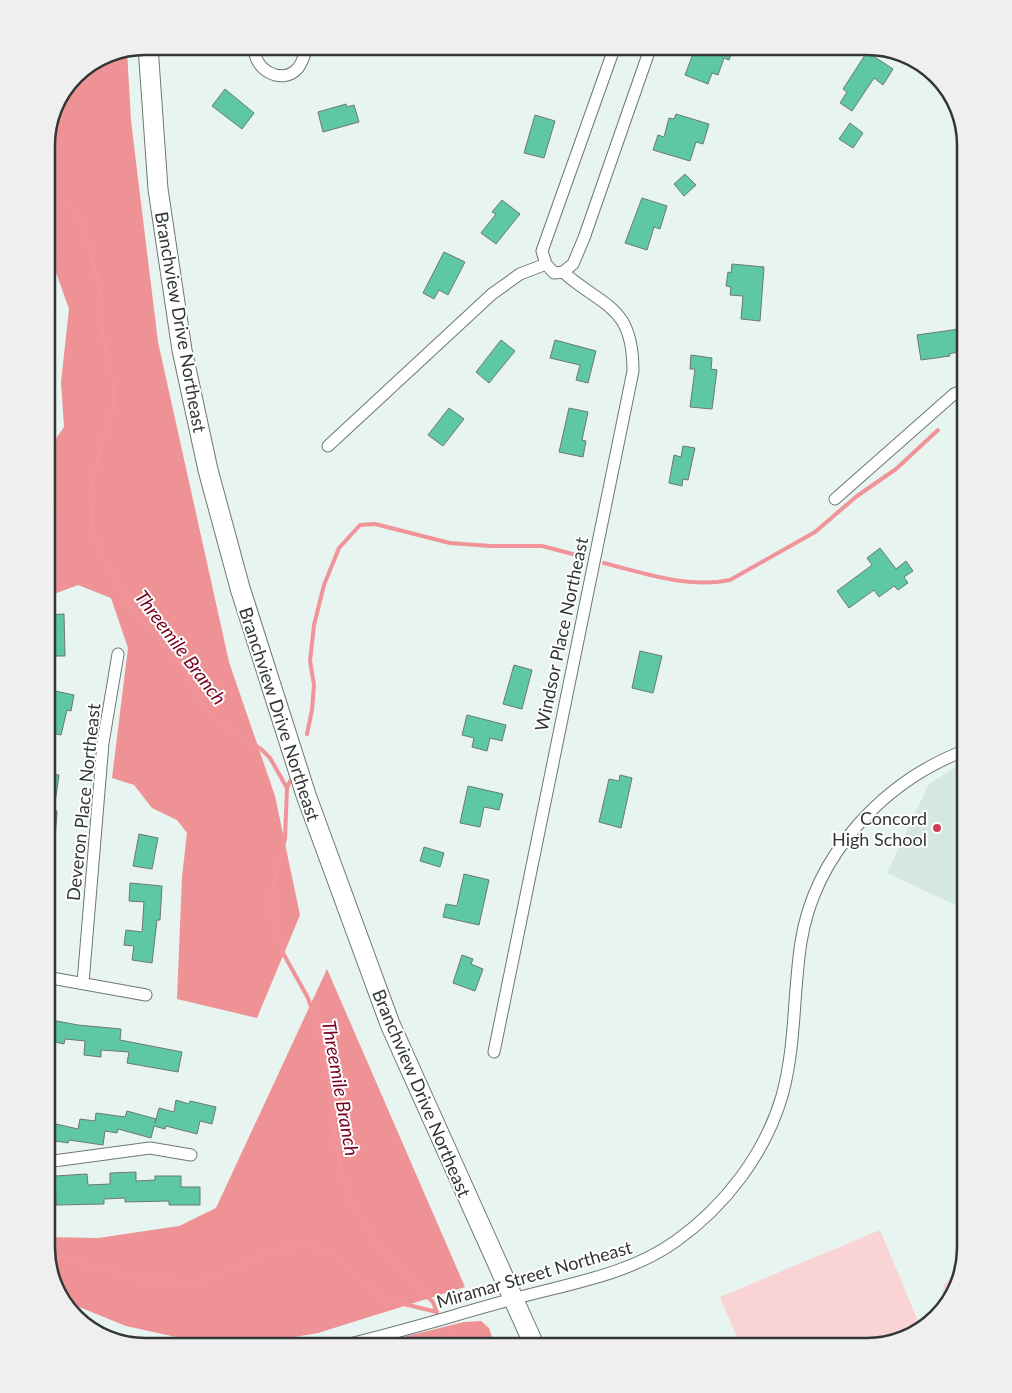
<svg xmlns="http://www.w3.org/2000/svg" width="1012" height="1393" font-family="Lato,sans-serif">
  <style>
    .built { fill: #d4e8e0 }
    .green { fill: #fad4d5 }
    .forest { fill: #ee9296 }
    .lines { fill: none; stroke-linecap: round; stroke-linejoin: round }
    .stream { stroke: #f19499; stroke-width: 4 }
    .building { fill: #5ec7a4; stroke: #6d7974 }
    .street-casing { stroke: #6c7873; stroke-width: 13 }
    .primary-casing { stroke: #6c7873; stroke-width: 21 }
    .street { stroke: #fff; stroke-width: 11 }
    .primary { stroke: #fff; stroke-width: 19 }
    .poi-dot { fill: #d04054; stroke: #fff; stroke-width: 2 }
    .labels { text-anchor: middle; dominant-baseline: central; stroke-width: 4; stroke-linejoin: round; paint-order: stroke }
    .street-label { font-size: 18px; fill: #323735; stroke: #fff }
    .poi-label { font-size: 18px; fill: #323735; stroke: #fff; text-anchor: end }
    .water-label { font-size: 19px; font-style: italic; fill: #760321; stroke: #fff }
    .rim { fill: none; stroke: #323735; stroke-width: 2.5 }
  </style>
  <rect width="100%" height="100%" fill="#e7f4ef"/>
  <path class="built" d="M966,761v149l-79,-37 42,-89z"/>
  <path class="green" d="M880,1230l41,98 -4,5 -50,14h-126l-21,-50z
    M961,1265l-8,32 -13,13 4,-25z"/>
  <path class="forest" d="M127,50l4,71 27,221 71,320 46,134 25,119 -43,103 -80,-19 5,-122 5,-44 -10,-13 -25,-12 -18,-23 -22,-7 16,-130 -17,-50 -33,-13 -32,12v-144l18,-26 -3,-45 8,-73 -23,-65v-106l11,-37 23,-30 28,-17z
    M327,969l138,318 -147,46 -52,9 -72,-1 -68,-15 -64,-26 -2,-2 -14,-50v-11l52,1 81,-12 37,-18z
    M481,1321l8,7 6,19h-106l-2,-6 77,-19z"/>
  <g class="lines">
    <path class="stream" d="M46,193l20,9 11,13 7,16 16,55 2,49 12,49v18l-20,70 -3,21 1,36 12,32 31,53 37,39 14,21 20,37 15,13 40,25 9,9 17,30 -2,51 -13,52 -1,21 12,41 25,45 12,35 7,34 8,71 9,44 4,14 23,40 17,22 45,44 4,11
      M604,563c40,10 84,26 126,17l85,-48 42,-36 39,-27 42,-39
      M307,734l5,-24 2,-25 -4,-24 4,-36 10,-40 15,-37 21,-23 15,-1 75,19 41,3h51l42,11
      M287,788l3,-7
      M47,1252l89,27 59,3 43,-15 36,-17 32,-5 32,12 18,19 31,24 50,12
      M450,1328l15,19"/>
  </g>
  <path class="building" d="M696,46h38l-5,14 -5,-2 -6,17 -6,-2 -4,11 -23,-9z
    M867,52l26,17 -10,16 -9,-7 -22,33 -12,-8 7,-11 -4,-3z
    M225,89l29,24 -12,16 -30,-23z
    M346,104l1,3 7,-2 5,17 -36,10 -5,-20z
    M676,114l33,10 -6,20 -7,-2 -6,19 -37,-11 5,-15 6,2 5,-19 5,1z
    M535,115l20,6 -11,37 -20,-5z
    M850,123l13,10 -10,15 -14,-9z
    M685,174l11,11 -12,11 -10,-12z
    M642,198l25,8 -7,23 -6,-2 -7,23 -22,-7z
    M502,200l18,14 -24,30 -15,-11 15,-19 -4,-2z
    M444,252l21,10 -17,33 -9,-5 -5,9 -11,-6z
    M732,264l32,3 -4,54 -19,-2 2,-23 -13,-1 1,-8 -5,-1 2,-14 3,1z
    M966,328v22l-17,4 1,2 -29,4 -4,-25z
    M501,340l14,11 -26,32 -13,-11z
    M555,340l41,11 -8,32 -12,-3 4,-15 -30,-7z
    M691,355l21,3 -1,11 6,1 -5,39 -22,-2 5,-38h-5z
    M449,408l15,11 -21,27 -15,-11z
    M569,408l19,4 -6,28 4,1 -3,16 -24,-5z
    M683,446l12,2 -7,32 -5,-1 -1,7 -13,-3 5,-28 7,2z
    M880,548l16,21 10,-8 7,10 -9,6 4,6 -10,7 -4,-4 -15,11 -5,-7 -25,18 -12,-17 35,-26 -5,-7z
    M64,614l1,42h-18l-1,-41z
    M640,651l22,5 -9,37 -21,-5z
    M514,665l18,5 -10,39 -19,-5z
    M50,690l24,5 -3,16 -4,-1 -6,25 -15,-3v-23z
    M467,715l39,10 -4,16 -12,-3 -3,13 -15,-4 2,-9 -12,-3z
    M46,773l13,2 -5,35 3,1 -3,43 -8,-1z
    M620,775l12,3 -11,50 -22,-6 10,-43 10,2z
    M468,786l35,8 -4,16 -15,-3 -4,20 -20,-4z
    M139,834l19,4 -6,31 -19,-3z
    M424,847l20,6 -4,14 -20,-6z
    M464,874l25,6 -10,45 -36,-8 3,-13 11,2z
    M130,883l32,3 -2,34h-3l-5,43 -20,-3 2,-14 -10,-1 2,-15 16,2 2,-30 -15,-1z
    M462,955l11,4 -2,5 12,5 -8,22 -22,-8z
    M46,1019l32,6 43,4 -1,11 62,12 -4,20 -51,-9 2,-11 -28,-2v7l-17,-2 1,-14 -20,-2 -1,5 -18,-4z
    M176,1100l13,4 1,-3 26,6 -4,17 -12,-3 -3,13 -31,-8 -1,3 -11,-3 -3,12 -33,-9 -1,4 -12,-2 -2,14 -34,-5 -1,3 -12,-2 -3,12 -7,1v-24l9,1 1,-7 22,5 2,-10 15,2 1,-8 29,4 2,-6 29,8 -1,4 4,-15 15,4z
    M136,1172v9l19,-1v-4h26v11h19v18h-31v-4l-44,1v-4l-21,1v5l-48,1 -1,-29 32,-2 1,11 22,-1v-11z"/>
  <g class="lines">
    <defs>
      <path id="street" d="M255,46c-4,22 27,41 43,22 5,-6 7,-14 9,-22
        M563,272l10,-8 11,-26 67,-192
        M328,446l164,-152 28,-20 26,-10
        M835,499l119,-105 12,-4
        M46,977l100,18
        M83,983l20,-240 15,-89
        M494,1052l139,-681c0,-66 -29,-63 -70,-99l-9,1 -8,-9 -4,-13 73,-205
        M46,1162l104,-14 41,7
        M336,1347c59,-13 118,-32 177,-48 54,-15 116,-24 163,-58 49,-35 89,-87 106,-145 14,-50 11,-103 19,-154 14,-88 83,-161 165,-192"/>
      <path id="primary" d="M148,46l10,143 24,161 26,120 32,118 66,207 84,229 145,323"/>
    </defs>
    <use href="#street" class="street-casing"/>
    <use href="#primary" class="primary-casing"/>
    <use href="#street" class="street"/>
    <use href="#primary" class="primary"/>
  </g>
  <circle class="poi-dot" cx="937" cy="828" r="5"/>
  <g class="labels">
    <g class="street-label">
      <text transform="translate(181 322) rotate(80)">Branchview Drive Northeast</text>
      <text transform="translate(561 634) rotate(-78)">Windsor Place Northeast</text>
      <text transform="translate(280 714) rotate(72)">Branchview Drive Northeast</text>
      <text transform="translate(83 802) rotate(-84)">Deveron Place Northeast</text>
      <text transform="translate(422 1093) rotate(67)">Branchview Drive Northeast</text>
      <text transform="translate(534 1274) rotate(-16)">Miramar Street Northeast</text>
    </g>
    <g class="poi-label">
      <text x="927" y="818">Concord<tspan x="927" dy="21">High School</tspan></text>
    </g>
    <g class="water-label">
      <text transform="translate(181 647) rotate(53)">Threemile Branch</text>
      <text transform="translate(341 1088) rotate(80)">Threemile Branch</text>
    </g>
  </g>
  <path d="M0 0H1012V1393H0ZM145 55H867A90 90 0 0 1 957 145V1248A90 90 0 0 1 867 1338H145A90 90 0 0 1 55 1248V145A90 90 0 0 1 145 55Z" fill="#efefef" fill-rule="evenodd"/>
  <path class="rim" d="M145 55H867A90 90 0 0 1 957 145V1248A90 90 0 0 1 867 1338H145A90 90 0 0 1 55 1248V145A90 90 0 0 1 145 55Z"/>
</svg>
